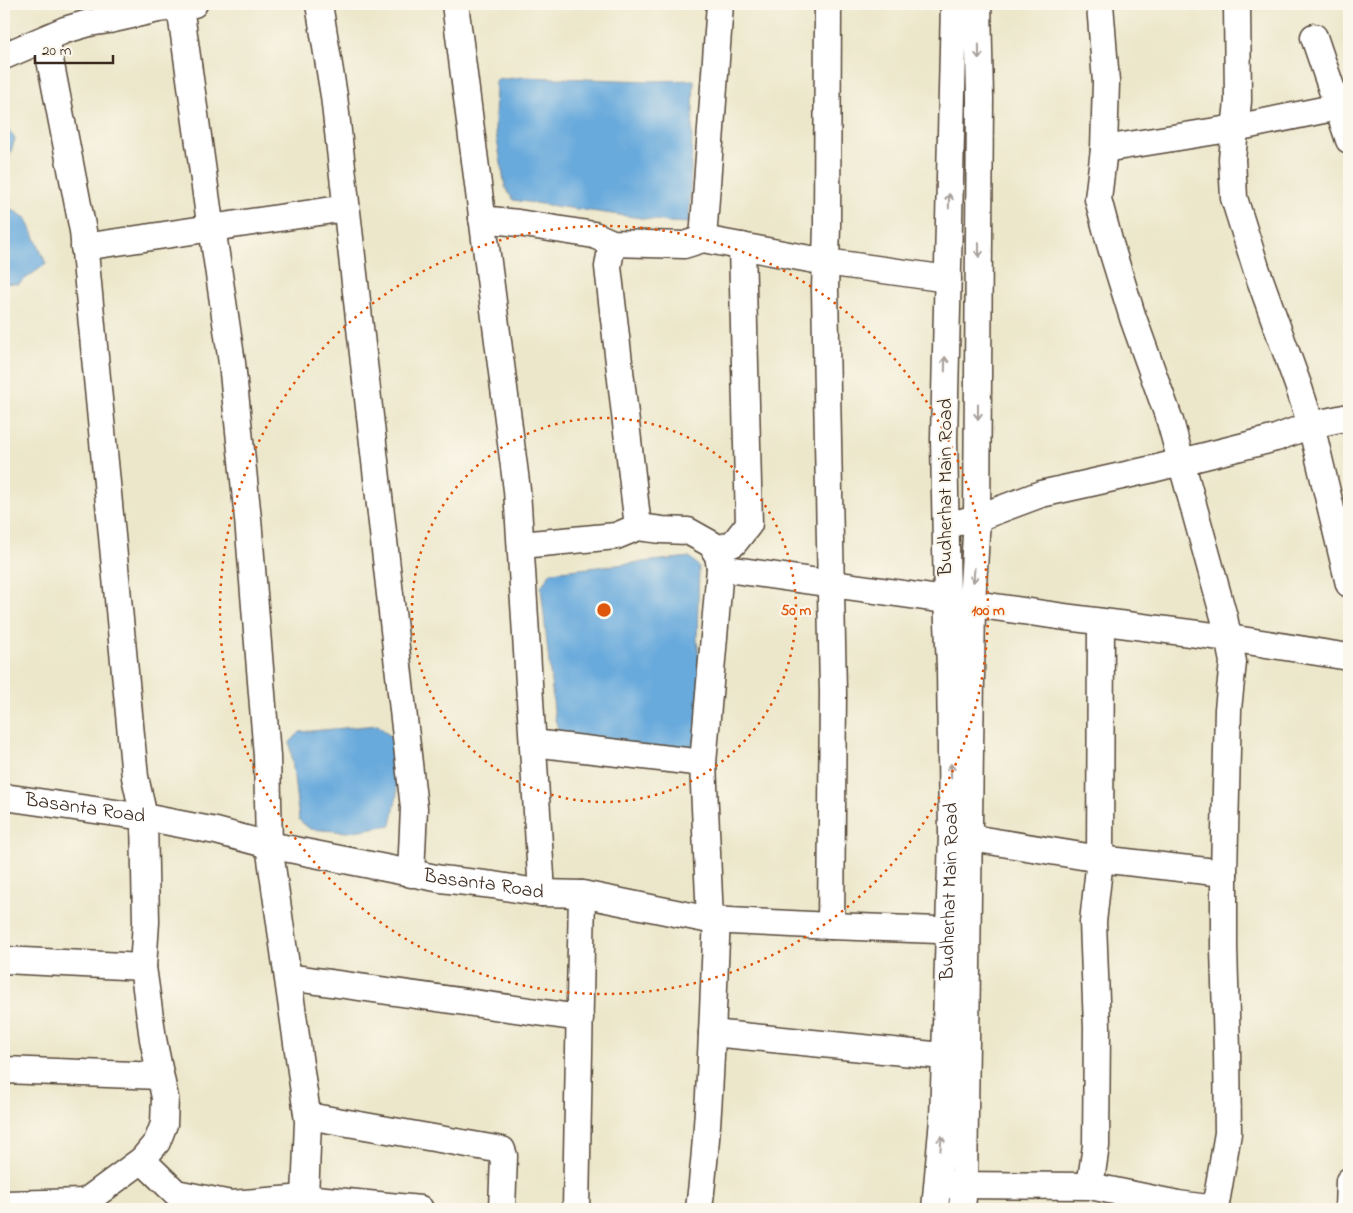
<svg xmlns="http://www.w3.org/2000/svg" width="1353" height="1213" font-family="'Indie Flower',sans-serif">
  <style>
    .water { fill: #69aadc; stroke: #526a7d }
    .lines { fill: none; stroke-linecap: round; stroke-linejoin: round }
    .street-casing { stroke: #564638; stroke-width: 29 }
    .street { stroke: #fff; stroke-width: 26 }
    .oneway { stroke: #a79f9a }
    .ring { fill: none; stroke: #df570d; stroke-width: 2.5; stroke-dasharray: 2.5 5 }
    .labels { text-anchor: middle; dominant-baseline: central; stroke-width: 4; stroke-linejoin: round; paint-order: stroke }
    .street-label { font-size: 20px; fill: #3b2a1e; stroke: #fbf7ec }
    .centre { fill: #df570d; stroke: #fbf7ec; stroke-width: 2.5 }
    .ring-label { font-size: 15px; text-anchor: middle; font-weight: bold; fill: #df570d; stroke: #fbf7ec; stroke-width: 4; stroke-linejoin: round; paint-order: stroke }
  </style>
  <rect width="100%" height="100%" fill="#fbf7ec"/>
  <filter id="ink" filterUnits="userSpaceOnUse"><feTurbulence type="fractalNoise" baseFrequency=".02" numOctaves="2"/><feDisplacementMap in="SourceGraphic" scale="10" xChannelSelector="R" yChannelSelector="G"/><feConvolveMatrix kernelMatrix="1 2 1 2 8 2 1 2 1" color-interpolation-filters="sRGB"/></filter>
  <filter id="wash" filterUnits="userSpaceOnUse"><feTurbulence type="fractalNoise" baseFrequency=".0096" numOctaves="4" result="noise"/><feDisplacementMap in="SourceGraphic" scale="20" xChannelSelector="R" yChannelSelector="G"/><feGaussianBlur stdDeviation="1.12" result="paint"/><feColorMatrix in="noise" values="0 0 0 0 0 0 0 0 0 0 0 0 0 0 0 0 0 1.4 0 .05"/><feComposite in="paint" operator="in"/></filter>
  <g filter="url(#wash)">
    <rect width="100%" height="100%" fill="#ece7ca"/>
    <path class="water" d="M524,77l127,4 43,-1 -5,143 -20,-1 -156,-22 -8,-13 -10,-60 1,-47z
      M4,123l11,16 -11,32z
      M4,204l23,15 19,45 -28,20 -14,-1z
      M690,557l9,10 -2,71 9,92 -15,26 -129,-14 -7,-23 -14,-132 10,-15z
      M378,725l16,15 3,55 -6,30 -43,7 -38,-3 -11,-9 -9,-78 10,-10z"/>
  </g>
  <g filter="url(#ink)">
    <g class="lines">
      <defs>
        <g id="street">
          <path d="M319,4l15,92 80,712 -3,66"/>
          <path d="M455,4l62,486 25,403"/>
          <path d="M828,4l-1,222 -2,64 8,403 -2,233"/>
          <path d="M1100,4l6,78 -2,67 -6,50 12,45 23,74 37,103 54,196 9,45 -5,47 -4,164v75l3,102 1,83 -13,76"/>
          <path d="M1237,4l1,97 -6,58 2,39 23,73 41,114 13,40 38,159"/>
          <path d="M180,6l29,210 3,11 20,136 16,156 19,237 2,89 39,276 -3,77"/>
          <path d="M1314,37l35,103"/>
          <path d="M46,39l37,192 52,546 9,40 2,105 -3,45 10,72 12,59 -1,26 -7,18 -15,18 -57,42 1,7"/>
          <path d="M4,56l61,-26 24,-7 20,-3 49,-11 36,-5"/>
          <path d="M1104,149l131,-21 103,-21 11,-1"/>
          <path d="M482,219l36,4 76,12 18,8 72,2 19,-6 123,23 122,17"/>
          <path d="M703,239l17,-235"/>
          <path d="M612,243l-4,24 30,260"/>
          <path d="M84,247l262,-39"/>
          <path d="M961,522l16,-4 64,-24 112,-25 123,-31 35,-13 38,-8"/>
          <path d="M521,545l95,-9 22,-9 24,3 26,1 25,14 5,10 2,13 -17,195 7,157"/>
          <path d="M715,551l19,-8 15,-19 -7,-278"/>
          <path d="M720,568l345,49 164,21 120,19"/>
          <path d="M533,743l170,20"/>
          <path id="s1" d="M4,797l140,20 72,14 53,14 172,34 52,6 49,8 40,1 128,26 121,6 134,5"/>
          <path d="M953,835l147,24 124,14"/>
          <path d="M4,960l139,7"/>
          <path d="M288,977l292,41"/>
          <path d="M712,1033l251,25"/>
          <path d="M4,1070l156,6"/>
          <path d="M308,1116l194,34 2,6 -2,53"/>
          <path d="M142,1160l34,33 55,11 74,-6 115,11"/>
          <path d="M946,1185l144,1 88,18 37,5"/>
          <path d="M1090,1186l6,-40 1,-119 -4,-105 7,-63 1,-237"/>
          <path d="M4,1204l81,-2"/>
          <path d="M576,1209l6,-315"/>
          <path d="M699,1209c12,-96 13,-193 18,-289"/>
          <path id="s2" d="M935,1209l8,-90 9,-284 -2,-168 -3,-67 -3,-161 10,-435"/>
          <path d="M962,1209l2,-24 8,-582 5,-85 3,-420 -2,-94"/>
          <path d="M1348,1209l1,-28"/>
        </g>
      </defs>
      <use href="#street" class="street-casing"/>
      <use href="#street" class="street"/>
    </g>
    <defs><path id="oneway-shaft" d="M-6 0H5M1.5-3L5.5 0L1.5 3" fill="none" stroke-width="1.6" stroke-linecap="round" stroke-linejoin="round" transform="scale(1.25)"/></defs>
    <g class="oneway">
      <use href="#oneway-shaft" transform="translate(979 52) rotate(89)"/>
      <use href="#oneway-shaft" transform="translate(949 201) rotate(-89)"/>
      <use href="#oneway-shaft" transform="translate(979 250) rotate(90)"/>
      <use href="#oneway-shaft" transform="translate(945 364) rotate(-89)"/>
      <use href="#oneway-shaft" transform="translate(978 412) rotate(90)"/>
      <use href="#oneway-shaft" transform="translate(974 575) rotate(94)"/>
      <use href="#oneway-shaft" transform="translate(951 771) rotate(-91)"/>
      <use href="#oneway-shaft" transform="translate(941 1143) rotate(-85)"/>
    </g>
  </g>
  <g class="ring">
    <circle cx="604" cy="610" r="192"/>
    <circle cx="604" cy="610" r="384"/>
  </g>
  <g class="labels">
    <g class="street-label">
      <text transform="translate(946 487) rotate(-90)">Budherhat Main Road</text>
      <text stroke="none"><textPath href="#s1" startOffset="82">Basanta Road</textPath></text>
      <text stroke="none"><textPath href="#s1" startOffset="488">Basanta Road</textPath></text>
      <text stroke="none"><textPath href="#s2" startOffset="318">Budherhat Main Road</textPath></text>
    </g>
  </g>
  <circle cx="604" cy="610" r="8" class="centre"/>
  <g class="ring-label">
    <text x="796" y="615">50 m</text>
    <text x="988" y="615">100 m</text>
  </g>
  <rect width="1353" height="1213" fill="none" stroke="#fbf7ec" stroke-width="20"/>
  <path d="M35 55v8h78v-8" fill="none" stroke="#3b2a1e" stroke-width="2.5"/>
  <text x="42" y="55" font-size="15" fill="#3b2a1e" stroke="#fbf7ec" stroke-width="4" paint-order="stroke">20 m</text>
</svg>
